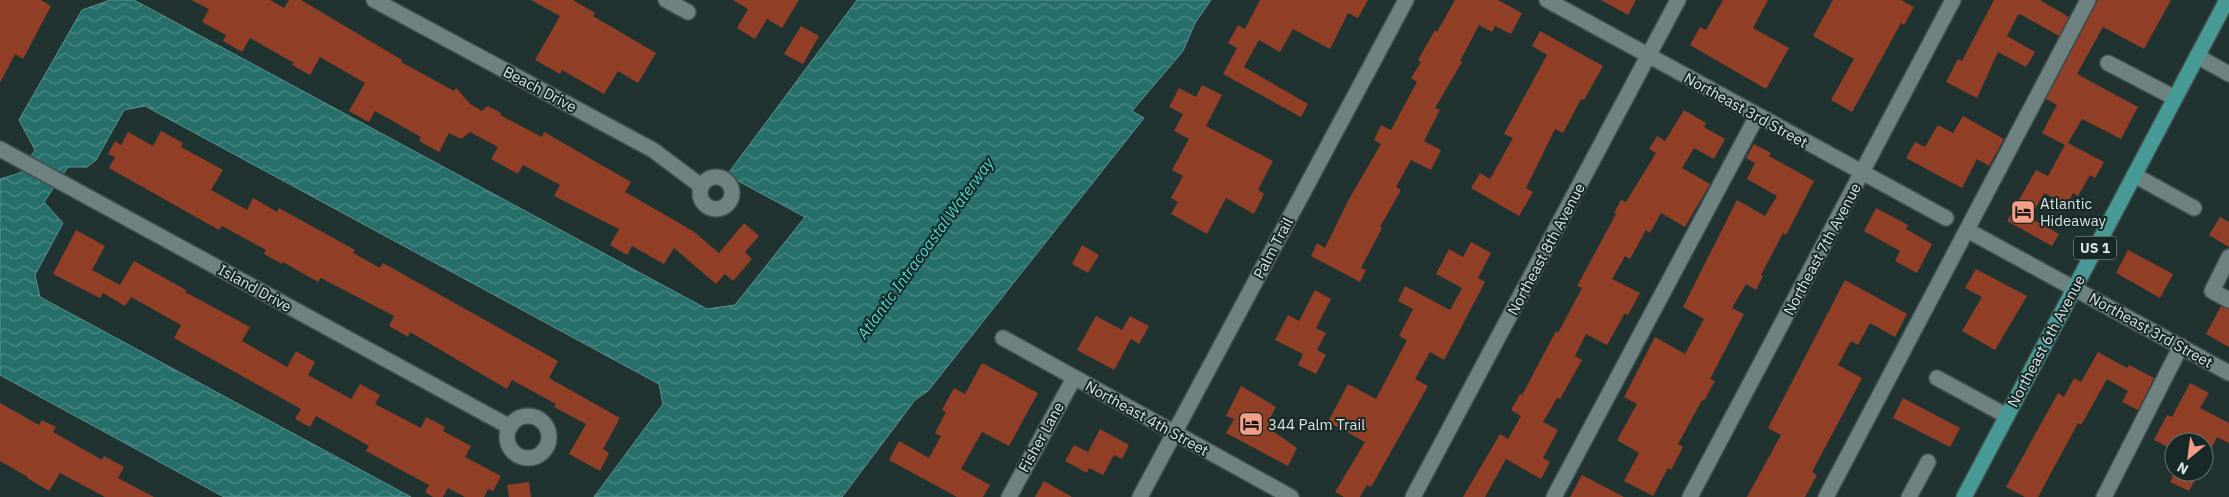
<svg xmlns="http://www.w3.org/2000/svg" width="2229" height="497" font-family="'IBM Plex Sans',sans-serif">
  <style>
    .water { fill: url(#water-waves); stroke: #5c928f }
    .building { fill: #923f28 }
    .lines { fill: none; stroke-linecap: round; stroke-linejoin: round }
    .minor-casing { stroke: #3f4f4e; stroke-width: 18 }
    .major-casing { stroke: #3f4f4e; stroke-width: 18 }
    .minor { stroke: #6e8381; stroke-width: 15 }
    .major { stroke: #489a96; stroke-width: 15 }
    .labels { text-anchor: middle; dominant-baseline: central; stroke-width: 4; stroke-linejoin: round; paint-order: stroke }
    .shield { fill: #172927; stroke: #a0adab; stroke-width: 1 }
    .shield-label { font-size: 14px; font-weight: bold; fill: #dae5e4 }
    .street-label { font-size: 15px; fill: #dae5e4; stroke: #172927 }
    .poi-label { font-size: 15px; fill: #dae5e4; stroke: #172927; text-anchor: start }
    .water-label { font-size: 16px; font-style: italic; fill: #4dd9d1; stroke: #172927 }
  </style>
  <defs>
    <pattern id="water-waves" width="16" height="10" patternUnits="userSpaceOnUse" patternTransform="scale(1.25)"><rect width="16" height="10" fill="#266f6b"/><path d="M0 5q4-4 8 0t8 0" fill="none" stroke="#4f8a87"/></pattern>
  </defs>
  <rect width="100%" height="100%" fill="#203331"/>
  <path class="water" d="M110,0h24l573,309 28,-4 70,-88 -78,-42 130,-175h354l-16,23 -12,28 -51,60 12,7 -216,273 -13,9 -73,97h-248l69,-93 -4,-20 -514,-278 -21,4 -28,50 -9,7h-19l-24,35 19,21 -28,52 5,22 371,200h-187l-224,-122v-196l20,-6 15,-23 -16,-30 63,-110z"/>
  <path class="building" d="M0,0h41l10,6 -28,53 -8,-5 -15,29z
    M191,0h79l14,8 5,-8h12l101,60 -1,2 53,29 2,-3 14,16 12,7 6,-5 13,7 -1,2 42,22 2,-5 87,50 -6,10 68,39 26,22 25,-30 15,13 -14,16 7,7 -19,22 -8,-7 -9,10 -42,-36 -10,16 -32,-18 -5,9 -17,-10 9,-16 -65,-33 6,-11 -37,-20 -5,9 -27,-15 7,-12 -28,-15 -9,7 -12,-6 -10,19 -20,-11 2,-4 -46,-26 -6,11 -20,-11 16,-28 -45,-26 -10,18 -18,-10 2,-2 -44,-25 -8,14 -19,-11 3,-6 -24,-13 7,-13z
    M531,0h42l22,13 -2,3 63,37 -18,30 -20,-12 -14,23 -42,-24 -2,4 -25,-14 25,-44z
    M733,0h66l-17,28 -15,-9 -12,20 -18,-11 11,-19z
    M1260,0h108l-10,18 -10,-5 -18,36 -37,-20 -13,23 -21,-12 -15,27 64,37 -7,13 -78,-43 14,-26 -9,-5 10,-18 7,4z
    M1455,0h43l24,13 -11,21 -16,-8 -3,6 -13,-7 -19,36 2,1 -27,46 5,2 -16,31 17,9 -10,20 -20,-10 -15,27 5,3 -21,37 2,1 -21,40 5,2 -6,12 -49,-26 6,-13 8,5 24,-49 32,-55 -7,-4 7,-15 10,5 26,-48 -6,-4 10,-16 -3,-2 17,-30 2,2z
    M1601,0h35l-8,15z
    M1723,0h45l-15,28 36,20 -23,41 -76,-44 10,-18 6,3z
    M1833,0h68l13,7 -10,18 -3,-2 -49,89 -21,-12 23,-41 -41,-23z
    M1994,0h46l29,17 -10,19 -39,-22 -2,1 -11,21 28,16 -9,15 -28,-15 -21,46 -31,-16 12,-23 4,2z
    M2098,0h73l-27,49 -41,-22 -26,47 61,33 -17,32 -39,-20 -14,24 36,19 -9,16 -5,-3 -12,21 -5,-3 -6,12 -23,-12 -14,25 29,16 -7,12 -45,-25 29,-51 12,6 17,-31 -23,-12 15,-28 -11,-6z
    M801,26l18,10 -16,28 -19,-10z
    M1540,31l63,35 -19,34 -3,-1 -18,34 -8,-4 -29,59 7,4 -14,24 -48,-28 9,-15 10,6 23,-41 -9,-4 43,-79 -15,-9z
    M1202,85l20,10 -16,31 67,35 -15,29 6,4 -10,20 -28,-16 -19,36 -36,-20 7,-12 -7,-4 12,-22 -11,-6 17,-31 -15,-8 9,-17 -14,-7 10,-19 17,9z
    M1684,110l22,13 -2,4 21,12 -11,20 -20,-11 -12,20 28,16 -25,43 -24,-14 -11,20 -4,-3 -16,29 -5,-3 -13,23 28,14 -12,22 -3,-2 -18,32 -21,-11 -11,22 7,4 -22,39 -3,-1 -14,24 15,8 -15,28 7,4 -9,17 -35,-20 -21,38h-22l37,-63 8,5 13,-23 -10,-6 9,-16 2,1 34,-64 2,2 24,-45 -5,-2 39,-72 -2,-1 7,-13 5,2 30,-49 -7,-4 8,-13 8,5z
    M1963,116l41,23 -15,27 -12,-7 -15,29 -56,-30 9,-16 10,5 13,-22 15,8z
    M161,131l22,12 -2,4 42,23 -12,20 36,20 6,-12 24,14 2,-4 76,42 -2,3 27,15 3,-5 175,98 -9,17 71,40 -17,31 6,4 -9,18 -31,-17 17,-30 -32,-17 2,-3 -44,-24 -5,9 -97,-57 -2,5 -19,-11 5,-10 -73,-38 -3,4 -35,-20 -1,2 -18,-10 2,-4 -44,-24 -3,4 -110,-62 6,-11 -7,-3 7,-13 6,4 7,-13 25,14z
    M1754,144l17,9 -2,3 45,25 -28,54 -3,-2 -22,42 2,1 -7,14 -10,-6 -14,24 12,6 -34,65 5,2 -11,20 -2,-1 -24,44 5,3 -12,23 -3,-2 -15,28 -29,-15 15,-28 -22,-13 20,-36 -13,-7 31,-60 30,17 19,-35 -21,-12 54,-107 28,16 12,-20 -30,-17 8,-16 -9,-5z
    M1876,208l32,17 -2,4 26,15 -15,29 -22,-12 5,-10 -36,-20z
    M2220,217l9,5v25l-20,-12z
    M76,230l29,16 -13,24 28,15 14,-24 52,29 -1,2 65,35 -8,14 45,26 9,-16 19,11 -7,13 43,24 9,-15 20,11 -5,9 46,24 5,-11 19,10 -2,4 28,15 -6,11 36,19 -8,15 -5,-2 -4,8h-19l-17,-9 -5,9h-10l-8,-5 4,-7 -63,-34 3,-5 -53,-30 -6,11 -15,-8 6,-10 -127,-71 7,-13 -50,-28 -6,9 -22,-13 -3,5 -47,-24z
    M1471,242l20,11 -13,25 7,4 -41,78 -14,-8 -15,27 13,7 -57,101 -4,-2 -7,12h-16l-9,-5 30,-50 -37,-20 20,-38 28,15 31,-59 -8,-4 14,-27 -15,-8 7,-15 45,24 12,-22 -26,-14 13,-25 14,8z
    M1082,245l17,10 -11,18 -16,-9z
    M2128,250l45,24 -13,24 -44,-25z
    M1976,269l51,27 -32,54 -33,-19 20,-34 -17,-9z
    M1845,280l62,34 -12,23 -25,-14 -12,22 -7,-4 -13,24 24,13 -50,94 5,3 -12,22h-58l34,-62 -13,-7z
    M1315,290l16,9 -15,29 10,5 -9,17 9,5 -10,19 -18,-9 5,-11 -28,-14 13,-25 11,6z
    M2221,306l8,3v38l-23,-13z
    M1096,316l26,14 8,-14 19,10 -10,18 -8,-5 -17,31 -37,-20z
    M2098,352l29,16 2,-3 25,13 -16,32 -16,-8 6,-11 -21,-12 -24,43 -2,3 -3,-2 -40,74h-13l-19,-10 52,-94 6,4 10,-19 7,4z
    M982,363l56,30 -29,53 -27,-14 -21,37 29,16 -7,12h-26l-68,-37 10,-19 30,17 12,-22 -6,-3 11,-21 -4,-2 12,-22 11,6z
    M2190,383l19,10 -9,15 29,15v20l-12,-6 -13,26v-21h-30v8l-20,-10 13,-25 5,2z
    M1241,386l35,21 -6,11 3,2 -3,9 27,19 -9,18 -62,-33 8,-14 -8,-3z
    M1903,398l57,30 -10,19 -57,-29z
    M0,403l39,22 3,-5 14,7 -3,5 49,28 2,-4 20,11 -6,11 36,19h-49l-45,-24 -11,18 -22,-13 1,-1 -28,-16z
    M1100,429l29,16 -7,14 -8,-4 -11,20 -14,-7 -2,5 -22,-12 9,-16 14,7z
    M2175,472h24l-10,19 -19,-9z
    M1582,475l42,22h-54z
    M1044,481l28,16h-37z
    M529,482l2,15h-22l-2,-12z"/>
  <g class="lines">
    <defs>
      <path id="minor" d="M374,0l279,150 48,36
        M666,0l22,12
        M1547,0l399,218
        M2197,56l32,18
        M2108,63l67,35
        M0,149l510,278
        M2134,175l60,33
        M700 193a16 16 0 1 1 32 0a16 16 0 1 1-32 0Z
        M1967,230l262,143
        M2229,257l-17,34 17,9
        M1003,338l288,159
        M1937,378l70,38
        M507 437a21 21 0 1 1 42 0a21 21 0 1 1-42 0Z
        M1009,497l65,-119
        M1140,497l266,-497
        M1413,497l265,-497
        M1554,497l203,-381
        M1690,497l263,-497
        M1826,497l262,-497
        M1909,497l19,-35
        M2104,497l77,-151"/>
      <path id="major" d="M1964,497l263,-497"/>
    </defs>
    <use href="#minor" class="minor-casing"/>
    <use href="#major" class="major-casing"/>
    <use href="#minor" class="minor"/>
    <use href="#major" class="major"/>
  </g>
  <defs>
    <symbol id="hotel-square" viewBox="-11 -11 22 22"><rect x="-9" y="-9" width="18" height="18" rx="4" fill="#f49e87" stroke="#172927"/><path d="M-6-4.5h1.5V1H6V5H4.5V3h-9V5H-6ZM-4 0a1.8 1.8 0 1 1 3.6 0ZM.5 0V-2.5h3Q6-2.5 6 0Z" fill="#111"/></symbol>
  </defs>
  <g fill-rule="evenodd">
    <use href="#hotel-square" x="2009" y="198" width="28" height="28"/>
    <use href="#hotel-square" x="1237" y="410" width="28" height="28"/>
  </g>
  <g class="labels">
    <rect class="shield" x="2074" y="236.5" width="42" height="23" rx="4"/>
    <g class="shield-label">
      <text x="2095" y="248">US 1</text>
    </g>
    <g class="street-label">
      <text transform="translate(540 89) rotate(28)">Beach Drive</text>
      <text transform="translate(1746 110) rotate(29)">Northeast 3rd Street</text>
      <text transform="translate(1273 248) rotate(-62)">Palm Trail</text>
      <text transform="translate(1546 249) rotate(-62)">Northeast 8th Avenue</text>
      <text transform="translate(1822 249) rotate(-62)">Northeast 7th Avenue</text>
      <text transform="translate(255 288) rotate(29)">Island Drive</text>
      <text transform="translate(2151 330) rotate(29)">Northeast 3rd Street</text>
      <text transform="translate(2046 341) rotate(-62)">Northeast 6th Avenue</text>
      <text transform="translate(1147 418) rotate(29)">Northeast 4th Street</text>
      <text transform="translate(1041 437) rotate(-61)">Fisher Lane</text>
    </g>
    <g class="poi-label">
      <text x="2040" y="203">Atlantic<tspan x="2040" dy="17">Hideaway</tspan></text>
      <text x="1268" y="424">344 Palm Trail</text>
    </g>
    <g class="water-label">
      <text transform="translate(925 248) rotate(-54)">Atlantic Intracoastal Waterway</text>
    </g>
  </g>
  <g transform="translate(2189 457) rotate(209)"><circle r="24" fill="#172927" stroke="#657473"/>
  <path d="M0-4L9 19L0 12L-9 19Z" fill="#f49e87"/>
  <text y="-8" font-size="14" font-weight="bold" text-anchor="middle" fill="#dae5e4">N</text>
  </g>
</svg>
